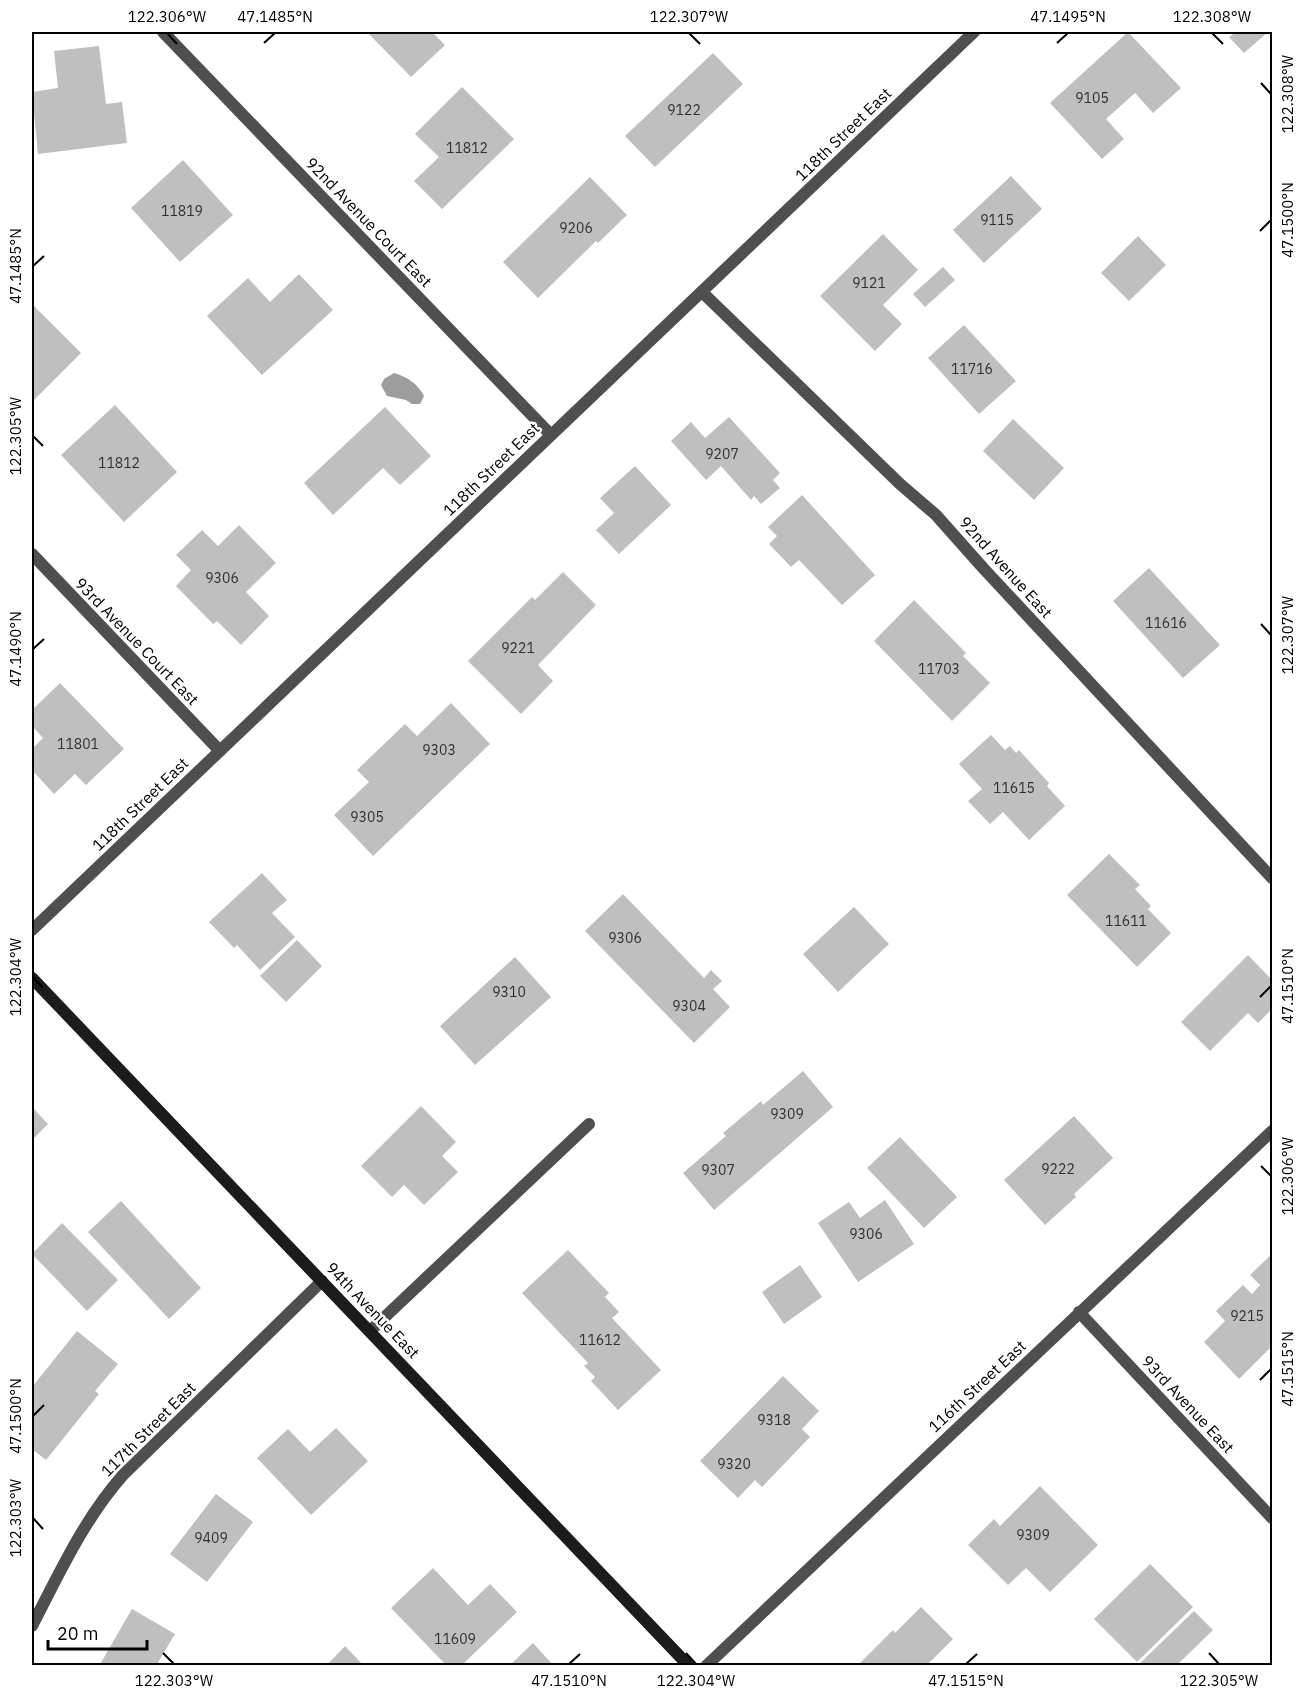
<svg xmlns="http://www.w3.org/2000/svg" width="1304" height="1697" font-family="'IBM Plex Sans',sans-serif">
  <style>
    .water { fill: #9d9d9d }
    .building { fill: #bfbfbf }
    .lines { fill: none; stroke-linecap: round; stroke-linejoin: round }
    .minor { stroke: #4f4f4f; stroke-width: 12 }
    .secondary { stroke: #1c1c1c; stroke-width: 12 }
    .ticks { fill: none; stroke: #000; stroke-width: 2 }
    .labels { text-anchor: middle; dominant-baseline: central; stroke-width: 4.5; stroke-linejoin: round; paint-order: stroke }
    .number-label { font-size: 14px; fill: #303030 }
    .street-label { font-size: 16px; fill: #000; stroke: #fff }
    .neatline { fill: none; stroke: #000; stroke-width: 2 }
    .ticks-label { font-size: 15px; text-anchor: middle; fill: #000 }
  </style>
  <rect width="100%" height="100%" fill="#fff"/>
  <path class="water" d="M394,373c13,4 23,10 30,23l-4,8h-8l-6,-4 -19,-4 -6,-11 3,-6z"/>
  <path class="building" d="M367,32h65l13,13 -34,32z
    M1128,32l53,56 -28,25 -18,-20 -29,26 18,20 -22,20 -52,-56z
    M1236,32h32l-24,21 -15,-16z
    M99,46l7,58 16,-2 5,41 -89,11 -6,-62 26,-4 -4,-37z
    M713,53l30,31 -88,83 -30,-31z
    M462,87l52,52 -72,70 -28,-28 25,-24 -24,-23z
    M183,160l50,55 -53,47 -49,-54z
    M1011,176l31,33 -58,54 -31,-33z
    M590,177l37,38 -29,28 -2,-2 -58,57 -35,-36z
    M883,234l35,36 -35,35 19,19 -27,27 -55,-55z
    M1138,236l28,29 -37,36 -28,-28z
    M943,267l12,13 -30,27 -12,-13z
    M299,274l34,36 -71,65 -55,-59 41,-38 22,24z
    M32,304l49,49 -49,49z
    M964,325l52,56 -37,33 -51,-56z
    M115,405l62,67 -53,50 -63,-67z
    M385,407l46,49 -31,29 -17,-17 -50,47 -29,-32z
    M729,417l51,56 -7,7 7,8 -19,16 -7,-8 -3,4 -30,-34 -15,14 -35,-39 20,-19 14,16z
    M1013,419l51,49 -30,32 -51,-49z
    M635,466l36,39 -52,49 -23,-24 18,-17 -14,-15z
    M802,495l73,80 -33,30 -43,-45 -8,7 -22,-23 8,-8 -9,-9z
    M239,525l37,38 -30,29 23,24 -28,29 -24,-24 -4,3 -37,-38 15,-16 -15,-15 26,-25 16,16z
    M1149,568l71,77 -37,33 -70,-77z
    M563,572l33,33 -58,60 15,16 -32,33 -53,-53 64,-64 3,3z
    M914,600l52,53 -3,3 27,27 -38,38 -78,-80z
    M60,683l64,66 -38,36 -11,-11 -21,20 -22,-24v-21l11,-11 -11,-12v-16z
    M451,703l39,41 -117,112 -39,-41 35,-33 -12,-12 48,-46 12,12z
    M991,735l14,15 5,-4 6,7 3,-3 30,33 -2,3 18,20 -36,34 -26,-28 -13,12 -22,-23 14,-12 -23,-25z
    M1109,854l31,31 -5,4 16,17 -3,3 23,24 -34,34 -70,-72z
    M262,873l25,27 -15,13 23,24 -35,33 -23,-25 -3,3 -25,-26z
    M623,894l81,84 7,-8 11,11 -9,8 17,18 -36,36 -109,-112z
    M854,907l35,37 -51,48 -35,-38z
    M297,940l25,26 -36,36 -26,-26z
    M1248,955l24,25v29l-14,14 -10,-10 -38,38 -29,-29z
    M515,957l36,40 -76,68 -35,-39z
    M803,1071l30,36 -119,103 -31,-37 43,-37 -3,-3 38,-32 2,4z
    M421,1106l35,36 -14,14 16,16 -34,33 -20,-20 -12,12 -31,-31z
    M32,1107l16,17 -16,16z
    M1074,1116l39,42 -39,36 2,3 -31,28 -41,-45z
    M900,1137l57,60 -33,31 -57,-60z
    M885,1200l29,44 -56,38 -40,-59 31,-21 11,16z
    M121,1201l80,87 -32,31 -81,-87z
    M62,1223l56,57 -31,31 -55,-57z
    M568,1250l41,43 -4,4 14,15 -7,6 49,52 -43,40 -27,-29 4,-4 -11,-11 4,-3 -66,-70z
    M1272,1254v92l-33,33 -35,-37 21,-21 -9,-10 27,-26 9,9 8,-9 -10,-10z
    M800,1265l22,32 -38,27 -22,-32z
    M77,1331l41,33 -23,27 4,3 -53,66 -14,-11v-62z
    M783,1376l36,35 -17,18 8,8 -48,50 -7,-7 -17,18 -38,-37z
    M336,1428l32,33 -57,54 -54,-57 31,-29 22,23z
    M1040,1486l58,59 -48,47 -24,-24 -18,17 -40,-40 26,-26 6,7z
    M216,1494l37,28 -46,60 -37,-28z
    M1150,1564l43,43 -56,55 -43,-43z
    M433,1568l35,37 22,-21 27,28 -56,54h-14l-56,-58z
    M921,1607l32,32 -27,27h-69l36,-36 2,3z
    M132,1609l43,25 -19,32h-57z
    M1194,1611l19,19 -37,36h-39z
    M533,1643l21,23h-45z
    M345,1646l19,20h-38z"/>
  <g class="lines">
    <path class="minor" d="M163,32l388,403
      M702,292l198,192 36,31 48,54 288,309
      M32,554l188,197
      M32,930l942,-898
      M1079,1312l193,206
      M370,1331l219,-207
      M32,1626c27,-52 52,-107 91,-151l199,-194
      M706,1666l566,-535"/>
    <path class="secondary" d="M32,978l657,688"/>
  </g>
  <path class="ticks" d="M167,33l10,11M689,33l11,11M1212,33l11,11M264,43l11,-10M1057,43l11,-10M1261,83l10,11M1260,231l11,-11M33,266l11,-10M33,436l10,10M1261,624l10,11M33,649l11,-10M33,977l10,11M1260,997l11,-11M1261,1166l10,10M1260,1380l11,-11M33,1416l11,-11M33,1518l10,11M163,1653l11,11M686,1653l10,11M1209,1653l10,11M569,1664l11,-10M966,1664l11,-10"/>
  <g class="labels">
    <g class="number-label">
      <text x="1092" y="98">9105</text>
      <text x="684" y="110">9122</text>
      <text x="467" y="148">11812</text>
      <text x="182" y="211">11819</text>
      <text x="997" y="220">9115</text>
      <text x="576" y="228">9206</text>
      <text x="869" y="283">9121</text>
      <text x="972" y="369">11716</text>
      <text x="722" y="454">9207</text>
      <text x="119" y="463">11812</text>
      <text x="222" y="578">9306</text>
      <text x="1166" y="623">11616</text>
      <text x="518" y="648">9221</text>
      <text x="939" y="669">11703</text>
      <text x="78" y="744">11801</text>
      <text x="439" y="750">9303</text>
      <text x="1014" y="788">11615</text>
      <text x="367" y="817">9305</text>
      <text x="1126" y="921">11611</text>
      <text x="625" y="938">9306</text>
      <text x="509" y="992">9310</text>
      <text x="689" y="1006">9304</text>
      <text x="787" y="1114">9309</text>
      <text x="1058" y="1169">9222</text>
      <text x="718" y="1170">9307</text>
      <text x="866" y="1234">9306</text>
      <text x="1247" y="1316">9215</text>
      <text x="600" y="1340">11612</text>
      <text x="774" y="1420">9318</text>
      <text x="734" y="1464">9320</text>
      <text x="1033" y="1535">9309</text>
      <text x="211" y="1538">9409</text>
      <text x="455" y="1639">11609</text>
    </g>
    <g class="street-label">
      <text transform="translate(843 134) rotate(-44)">118th Street East</text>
      <text transform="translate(369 222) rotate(46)">92nd Avenue Court East</text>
      <text transform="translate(491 469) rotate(-44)">118th Street East</text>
      <text transform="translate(1006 567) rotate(48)">92nd Avenue East</text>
      <text transform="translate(137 641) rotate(46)">93rd Avenue Court East</text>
      <text transform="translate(140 804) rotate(-44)">118th Street East</text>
      <text transform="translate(373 1310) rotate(46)">94th Avenue East</text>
      <text transform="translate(977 1386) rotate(-43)">116th Street East</text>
      <text transform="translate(1188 1404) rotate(47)">93rd Avenue East</text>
      <text transform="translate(148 1429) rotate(-45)">117th Street East</text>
    </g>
  </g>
  <rect width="1304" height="1697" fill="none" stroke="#ffffff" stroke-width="66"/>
  <path d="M48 1640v9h99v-9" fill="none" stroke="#000000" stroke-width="3"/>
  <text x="57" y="1640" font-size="18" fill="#000000" stroke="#ffffff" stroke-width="4.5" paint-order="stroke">20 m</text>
  <rect x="33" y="33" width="1238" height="1631" class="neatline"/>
  <g class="ticks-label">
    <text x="167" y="22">122.306°W</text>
    <text x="275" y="22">47.1485°N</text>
    <text x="689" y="22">122.307°W</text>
    <text x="1068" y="22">47.1495°N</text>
    <text x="1212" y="22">122.308°W</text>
    <text transform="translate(1288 94) rotate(-90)" y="5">122.308°W</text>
    <text transform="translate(1288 220) rotate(-90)" y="5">47.1500°N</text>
    <text transform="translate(16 266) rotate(-90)" y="5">47.1485°N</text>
    <text transform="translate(16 436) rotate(-90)" y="5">122.305°W</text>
    <text transform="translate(1288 635) rotate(-90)" y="5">122.307°W</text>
    <text transform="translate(16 649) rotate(-90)" y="5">47.1490°N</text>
    <text transform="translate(16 977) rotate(-90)" y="5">122.304°W</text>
    <text transform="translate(1288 986) rotate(-90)" y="5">47.1510°N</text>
    <text transform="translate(1288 1176) rotate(-90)" y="5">122.306°W</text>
    <text transform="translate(1288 1369) rotate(-90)" y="5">47.1515°N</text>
    <text transform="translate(16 1416) rotate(-90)" y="5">47.1500°N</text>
    <text transform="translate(16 1518) rotate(-90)" y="5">122.303°W</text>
    <text x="174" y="1686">122.303°W</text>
    <text x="569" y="1686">47.1510°N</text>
    <text x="696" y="1686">122.304°W</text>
    <text x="966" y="1686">47.1515°N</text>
    <text x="1219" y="1686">122.305°W</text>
  </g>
</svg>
